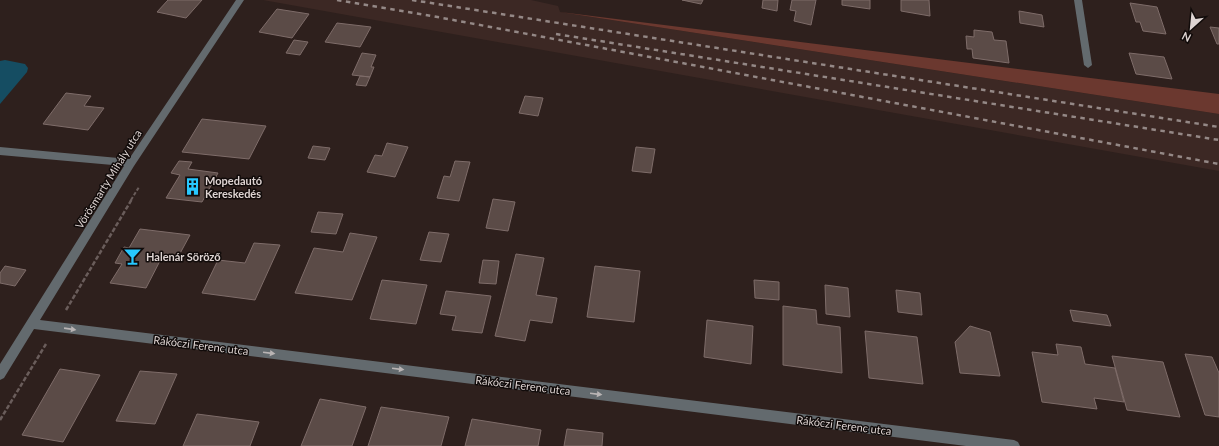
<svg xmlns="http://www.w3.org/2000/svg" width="1219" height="446" font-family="Lato,sans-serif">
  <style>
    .built { fill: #3c2824 }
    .green { fill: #6b382f }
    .water { fill: #154d62 }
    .building { fill: #5b4b47; stroke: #7e6c69 }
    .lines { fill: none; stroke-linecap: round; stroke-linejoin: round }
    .path-far1 { stroke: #6a5d5b; stroke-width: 2; stroke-dasharray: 3.5 2; stroke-linecap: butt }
    .path { stroke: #6a5d5b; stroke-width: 2.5; stroke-dasharray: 4.5 2; stroke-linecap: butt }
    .minor { fill: #636a6e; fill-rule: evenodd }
    .rail { stroke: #948886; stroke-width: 2.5; stroke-dasharray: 4.5 4.5; stroke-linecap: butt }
    .oneway { fill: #b9b4b4 }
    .labels { text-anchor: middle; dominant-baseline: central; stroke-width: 3; stroke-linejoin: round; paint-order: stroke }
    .street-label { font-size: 11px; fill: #ded4d2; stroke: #110b0a }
    .poi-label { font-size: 11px; font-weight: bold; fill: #ded4d2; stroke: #110b0a; text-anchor: start }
  </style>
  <rect width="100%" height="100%" fill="#2e201d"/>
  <path class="built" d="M263,0h268l27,6 2,6 659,102v57z"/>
  <path class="green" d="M560,12l659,82v20z"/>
  <path class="water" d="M5,60l20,4 3,4 -1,4 -27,32v-43z"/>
  <path class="building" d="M168,0h34l-16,18 -29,-6z
    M682,0h21l-2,4z
    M763,0h15l-1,11 -15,-3z
    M792,0h24l-5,25 -17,-4 2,-10 -6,-1z
    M842,0h28v9l-28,-4z
    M901,0h28l1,16 -29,-5z
    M1130,3l27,4 9,27 -23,-3 -3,-9h-4z
    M277,9l32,5 -17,24 -33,-6z
    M1019,11l23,4 2,12 -24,-4z
    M337,23l34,4 -11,20 -35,-5z
    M1210,27l9,1v16h-2z
    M974,30l18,2 2,8 12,1 3,22 -36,-5 -1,-9h-5l-1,-13 8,1z
    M294,40l14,2 -8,13 -14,-2z
    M362,53l14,2 -5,12h3l-4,10 -18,-2z
    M1129,53l35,4 8,22 -36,-5z
    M360,76l10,1 -4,9 -10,-1z
    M66,93l25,3 -7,10 20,2 -16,22 -45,-6z
    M525,96l18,2 -5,18 -19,-3z
    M202,119l64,7 -17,33 -67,-7z
    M387,143l21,4 -13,30 -28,-5 8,-17 7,1z
    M313,146l17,2 -5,12 -17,-2z
    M636,147l19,2 -4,24 -19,-2z
    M179,161l13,1 -4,7 30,4 -16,29 -36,-4 14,-23 -9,-2z
    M455,161l15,1 -11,39 -22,-3 7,-22 6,1z
    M493,199l22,3 -7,29 -22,-3z
    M318,212l25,2 -7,20 -25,-2z
    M140,229l50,6 -13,24 -15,-2 -16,31 -36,-5 12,-19 -7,-1 9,-16 5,1z
    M429,232l20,2 -8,28 -21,-2z
    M350,233l27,4 -25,63 -57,-7 19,-45 29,4z
    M254,243l26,2 -25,55 -53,-7 16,-33 27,3z
    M516,254l28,4 -8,37 21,3 -5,25 -22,-3 -5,21 -30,-5z
    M483,260l16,1 -3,23 -17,-1z
    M5,266l21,4 -11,16 -15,-3v-10z
    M595,266l45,5 -6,51 -47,-5z
    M382,280l45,5 -11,39 -46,-5z
    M754,280l25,2v18l-24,-2z
    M825,285l23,3 2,29 -24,-3z
    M896,290l24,3 2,22 -24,-3z
    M446,291l45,5 -9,37 -30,-3 4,-14 -16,-2z
    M783,306l33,4 1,14 23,3 2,46 -59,-8z
    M1070,310l37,5 4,11 -38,-5z
    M707,320l46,6 -2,38 -47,-7z
    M970,326l20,6 10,44 -40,-3 -5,-31z
    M865,331l52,6 6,47 -54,-6z
    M1056,344l25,3 4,17 30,4 9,34 -30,-4 3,11 -55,-7 -10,-50 26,3z
    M1185,354l27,3 7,16v44l-14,-2z
    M1112,356l51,6 17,55 -53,-7z
    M60,369l40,6 -37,67 -41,-7z
    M140,371l37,3 -22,50 -39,-3z
    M320,399l46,8 -14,39h-51z
    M381,407l68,10 -8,29h-73z
    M197,414l62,8 -9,24h-67z
    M472,419l69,11 -3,16h-73z
    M567,429l36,4 -1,13h-38z"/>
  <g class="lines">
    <path class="path-far1" d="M131,200l8,-13"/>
    <path class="path" d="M66,310l66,-111
      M0,420l46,-76"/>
    <path class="minor" d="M236,0h8l-110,166 -94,154 974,120 4,2 2,4h-54l-932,-117 -30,49 -4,2v-16l124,-198 -124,-11v-8l129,12z
      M1074,0h8l10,65 -4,3 -4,-3z"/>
    <path class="rail" d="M337,0l95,16 787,148
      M412,0l807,127
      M556,34l663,106"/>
  </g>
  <defs><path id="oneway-solid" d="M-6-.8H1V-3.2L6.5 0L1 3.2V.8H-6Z"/></defs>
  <g class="oneway">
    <use href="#oneway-solid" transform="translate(70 329) rotate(8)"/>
    <use href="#oneway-solid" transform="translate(269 353) rotate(7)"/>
    <use href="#oneway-solid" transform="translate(398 369) rotate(7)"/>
    <use href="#oneway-solid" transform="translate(596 394) rotate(7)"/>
  </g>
  <defs>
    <symbol id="building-bare" viewBox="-9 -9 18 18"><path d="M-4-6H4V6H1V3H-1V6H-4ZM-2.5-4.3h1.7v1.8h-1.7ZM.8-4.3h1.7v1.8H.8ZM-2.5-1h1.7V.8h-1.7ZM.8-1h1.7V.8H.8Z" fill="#27c8ff" stroke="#110b0a" stroke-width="2.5" paint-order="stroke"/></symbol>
    <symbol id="bar-bare" viewBox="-9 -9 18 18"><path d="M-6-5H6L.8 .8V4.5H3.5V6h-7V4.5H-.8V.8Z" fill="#27c8ff" stroke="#110b0a" stroke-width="2.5" paint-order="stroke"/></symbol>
  </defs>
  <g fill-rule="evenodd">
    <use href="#building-bare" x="180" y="174" width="25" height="25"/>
    <use href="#bar-bare" x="120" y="244" width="25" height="25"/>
  </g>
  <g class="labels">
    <g class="street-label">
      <text transform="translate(108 179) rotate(-58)">Vörösmarty Mihály utca</text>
      <text transform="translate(201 345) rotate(7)">Rákóczi Ferenc utca</text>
      <text transform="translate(523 385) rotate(7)">Rákóczi Ferenc utca</text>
      <text transform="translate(844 425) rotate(7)">Rákóczi Ferenc utca</text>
    </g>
    <g class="poi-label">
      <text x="205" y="180">Mopedautó<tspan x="205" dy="13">Kereskedés</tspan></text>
      <text x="146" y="256">Halenár Söröző</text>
    </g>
  </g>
  <g transform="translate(1191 28) rotate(207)" stroke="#110b0a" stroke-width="3" paint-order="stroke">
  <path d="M0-3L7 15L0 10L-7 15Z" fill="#ded4d2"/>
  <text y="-6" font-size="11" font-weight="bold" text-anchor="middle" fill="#ded4d2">N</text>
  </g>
</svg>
